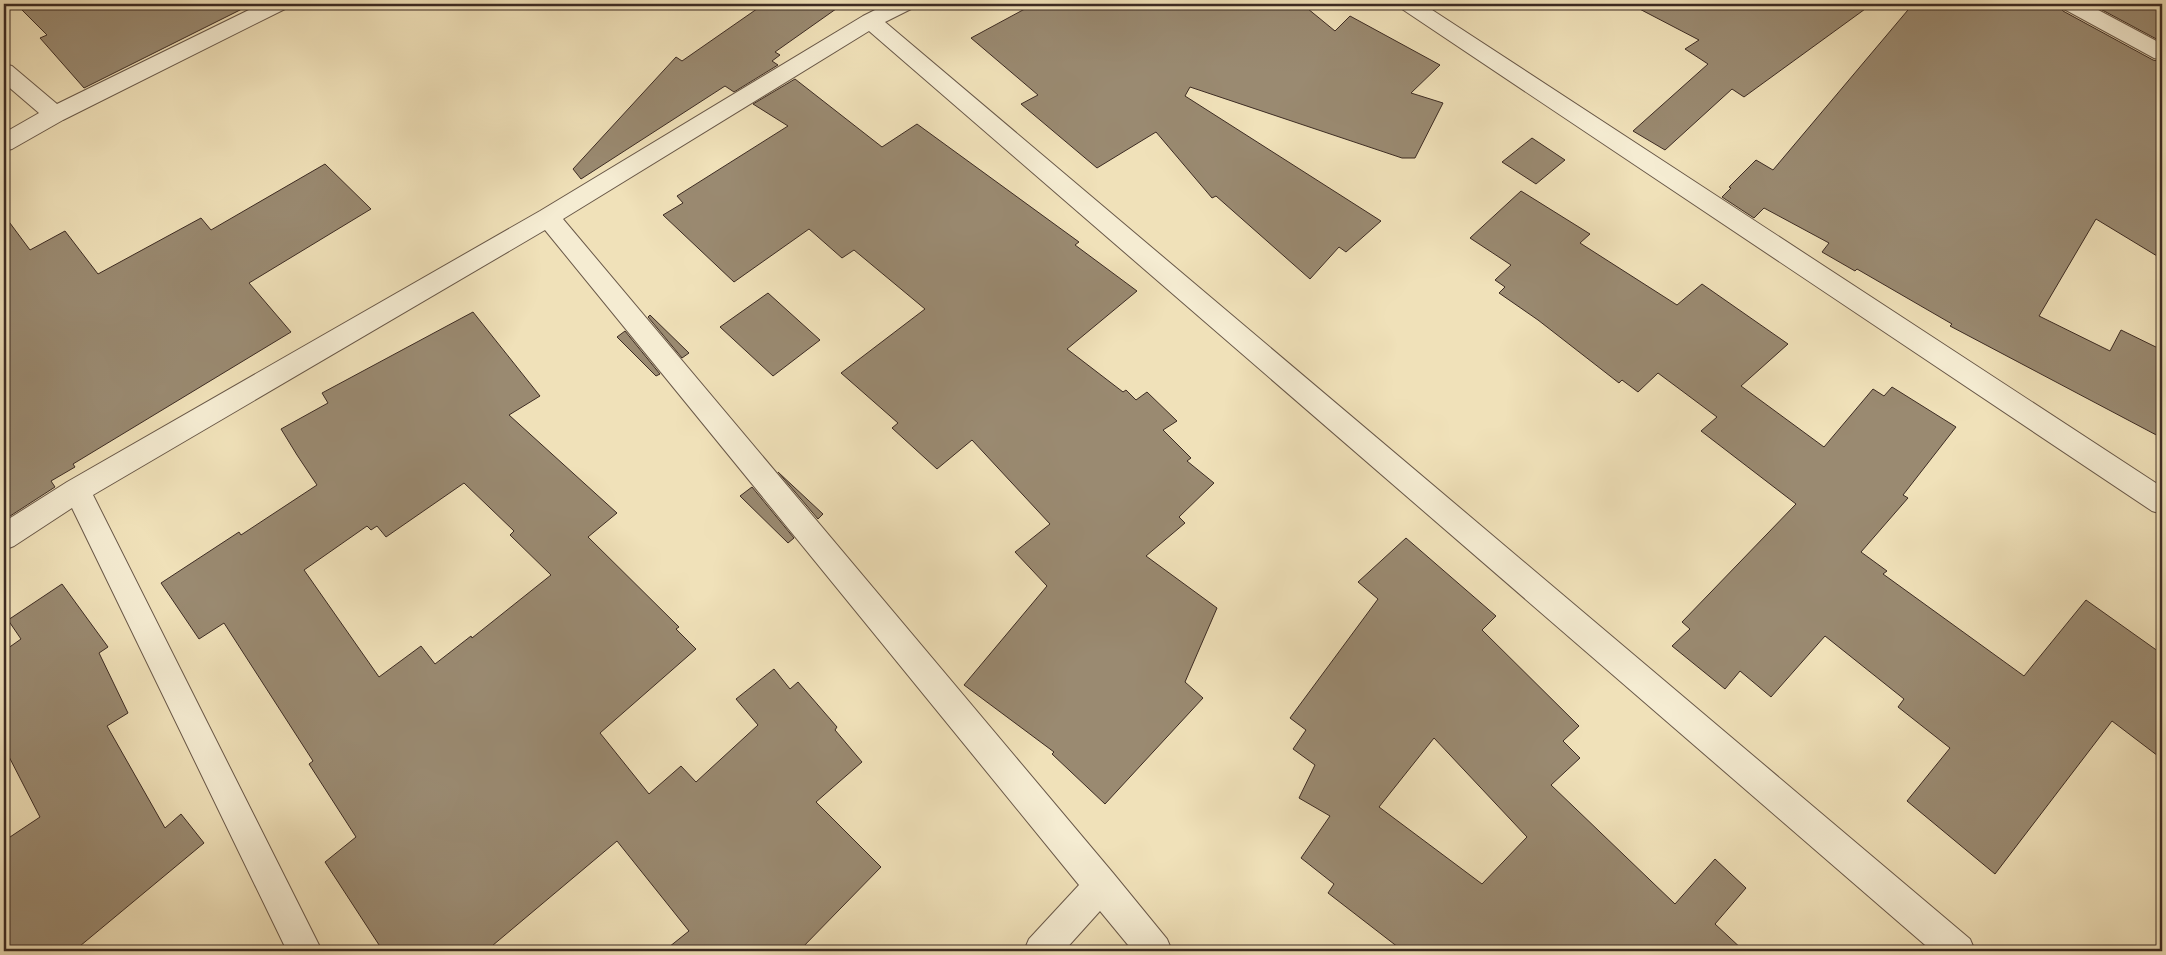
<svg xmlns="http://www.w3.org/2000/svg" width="2166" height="955" font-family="Alegreya,serif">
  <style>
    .building { fill: #9a8a71; stroke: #3c2b23; fill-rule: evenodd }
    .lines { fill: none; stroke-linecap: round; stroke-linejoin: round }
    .minor-casing { stroke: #695848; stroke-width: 2 }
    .minor { fill: #f5ecd2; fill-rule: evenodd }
  </style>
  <rect width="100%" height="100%" fill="#f0e1b9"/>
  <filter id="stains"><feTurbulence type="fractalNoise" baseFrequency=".004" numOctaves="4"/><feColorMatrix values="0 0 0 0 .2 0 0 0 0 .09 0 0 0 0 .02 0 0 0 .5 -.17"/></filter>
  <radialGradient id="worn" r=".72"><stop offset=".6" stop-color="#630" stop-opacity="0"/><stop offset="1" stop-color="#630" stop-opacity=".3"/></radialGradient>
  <path class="building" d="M16,4h236l-168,84 -44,-50 7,-3z
    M764,4h79l-68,48 5,3 -8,6 6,4 -44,27 -9,-6 -144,93 -8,-10 103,-112 6,4z
    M1034,4h268l33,27 15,-15 90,49 -29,28 32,10 -28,55h-13l-212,-71 -5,9 196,125 -35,31 -7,-5 -29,32 -94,-83 -4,2 -56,-66 -59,36 -76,-64 17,-9 -67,-57z
    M1630,4h242l-128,93 -12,-8 -67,61 -32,-19 75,-67 -23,-15 14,-9z
    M1913,4h146l4,7 90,49 9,2v197l-66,-40 -57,97 71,35 11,-21 41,20v88l-212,-112 2,-2 -95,-55 -2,2 -33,-19 7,-9 -65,-35 -10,10 -32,-21 9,-9 -2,-1 27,-27 17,10z
    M2091,4h71v38z
    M795,79l87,68 35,-23 162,118 -4,3 62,46 -70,58 56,43 3,-2 10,10 11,-8 30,29 -14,9 28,28 -4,3 27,22 -35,34 6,6 -39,33 71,52 -32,74 18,16 -98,106 -53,-50 2,-2 -90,-67 83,-99 -32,-34 35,-28 -78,-84 -35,29 -45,-41 6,-5 -57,-50 84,-64 -71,-59 -12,8 -33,-29 -75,53 -71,-67 20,-12 -6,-7 111,-70 -35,-22z
    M1532,138l33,22 -29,24 -34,-22z
    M325,164l46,45 -122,74 42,49 -218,132 2,3 -24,14 4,6 -51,33v-305l26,35 35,-19 33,43 103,-56 10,12z
    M1521,191l69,43 -10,9 97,62 25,-21 86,60 -47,42 83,61 49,-58 11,7 8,-9 64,40 -53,68 5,3 -47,54 26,19 -4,3 141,102 62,-76 76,54v105l-50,-38 -117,153 -88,-73 43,-53 -52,-41 6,-8 -79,-63 -54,61 -31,-26 -15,18 -53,-43 18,-17 -8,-7 114,-118 -95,-73 16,-14 -59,-44 -20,19 -16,-12 -3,3 -81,-63 -39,-27 6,-6 -10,-7 16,-15 -41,-27z
    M768,293l52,47 -47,36 -53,-49z
    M473,312l67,84 -31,19 108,98 -29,24 91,90 -3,2 20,20 -96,84 49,61 32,-28 15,16 62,-57 -22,-26 38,-30 16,20 8,-7 39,45 -2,3 27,32 -46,40 65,65 -82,84h-135l25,-20 -72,-90 -131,110h-103l-58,-89 31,-25 -47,-73 4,-3 -89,-138 -25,16 -38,-56 78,-51 2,3 76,-50 -20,-30 -16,-26 47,-26 -6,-10zM464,483l50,48 -4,4 41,40 -79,63 -1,-2 -36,28 -14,-18 -42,31 -75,-107 63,-44 4,4 6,-4 9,11z
    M650,315l39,38 -7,5 -34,-41z
    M625,331l35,43 -4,2 -39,-39z
    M778,472l45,42 -5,5z
    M752,487l42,51 -6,5 -48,-47z
    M1406,538l90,78 -14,14 97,96 -16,15 17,17 -29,27 124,119 40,-45 31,29 -31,36 29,27h-341l-75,-58 6,-9 -33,-26 29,-42 -31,-18 16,-33 -22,-16 13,-19 -16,-12 88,-119 -20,-17zM1434,738l93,99 -45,47 -103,-77z
    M62,584l46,63 -9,6 29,60 -21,13 58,102 16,-14 23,29 -130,108h-70v-110l36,-24 -36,-70v-96l17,-12 -13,-19z"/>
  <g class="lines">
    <defs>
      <path id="minor" d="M261,4h27l-3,5 -222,111 -51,29 -8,2v-18l35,-20 -35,-30v-19l8,2 45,38z
        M887,4h27l-3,5 -26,13 1085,917 5,12h-43l-1063,-920 -306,188 550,654 54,66 5,12h-39l-33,-40 -36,40h-40l5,-12 50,-54 -534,-655 -452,265 229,456h-35l-215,-443 -58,38 -10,4v-28l63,-40 473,-271 323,-195z
        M1399,4h24l739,483v27l-10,-3 -750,-502z
        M2061,4h26l75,40v16l-8,-2 -90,-49z"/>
    </defs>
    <use href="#minor" class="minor-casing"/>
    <use href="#minor" class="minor"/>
  </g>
  <rect width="2166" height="955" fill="none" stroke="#f0e1b9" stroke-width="20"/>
  <rect x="5" y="5" width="2156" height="945" fill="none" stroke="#3c2b23" stroke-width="2.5"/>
  <rect x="10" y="10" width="2146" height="935" fill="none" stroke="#3c2b23"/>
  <rect width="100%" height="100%" filter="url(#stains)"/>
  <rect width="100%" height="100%" fill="url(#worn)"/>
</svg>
